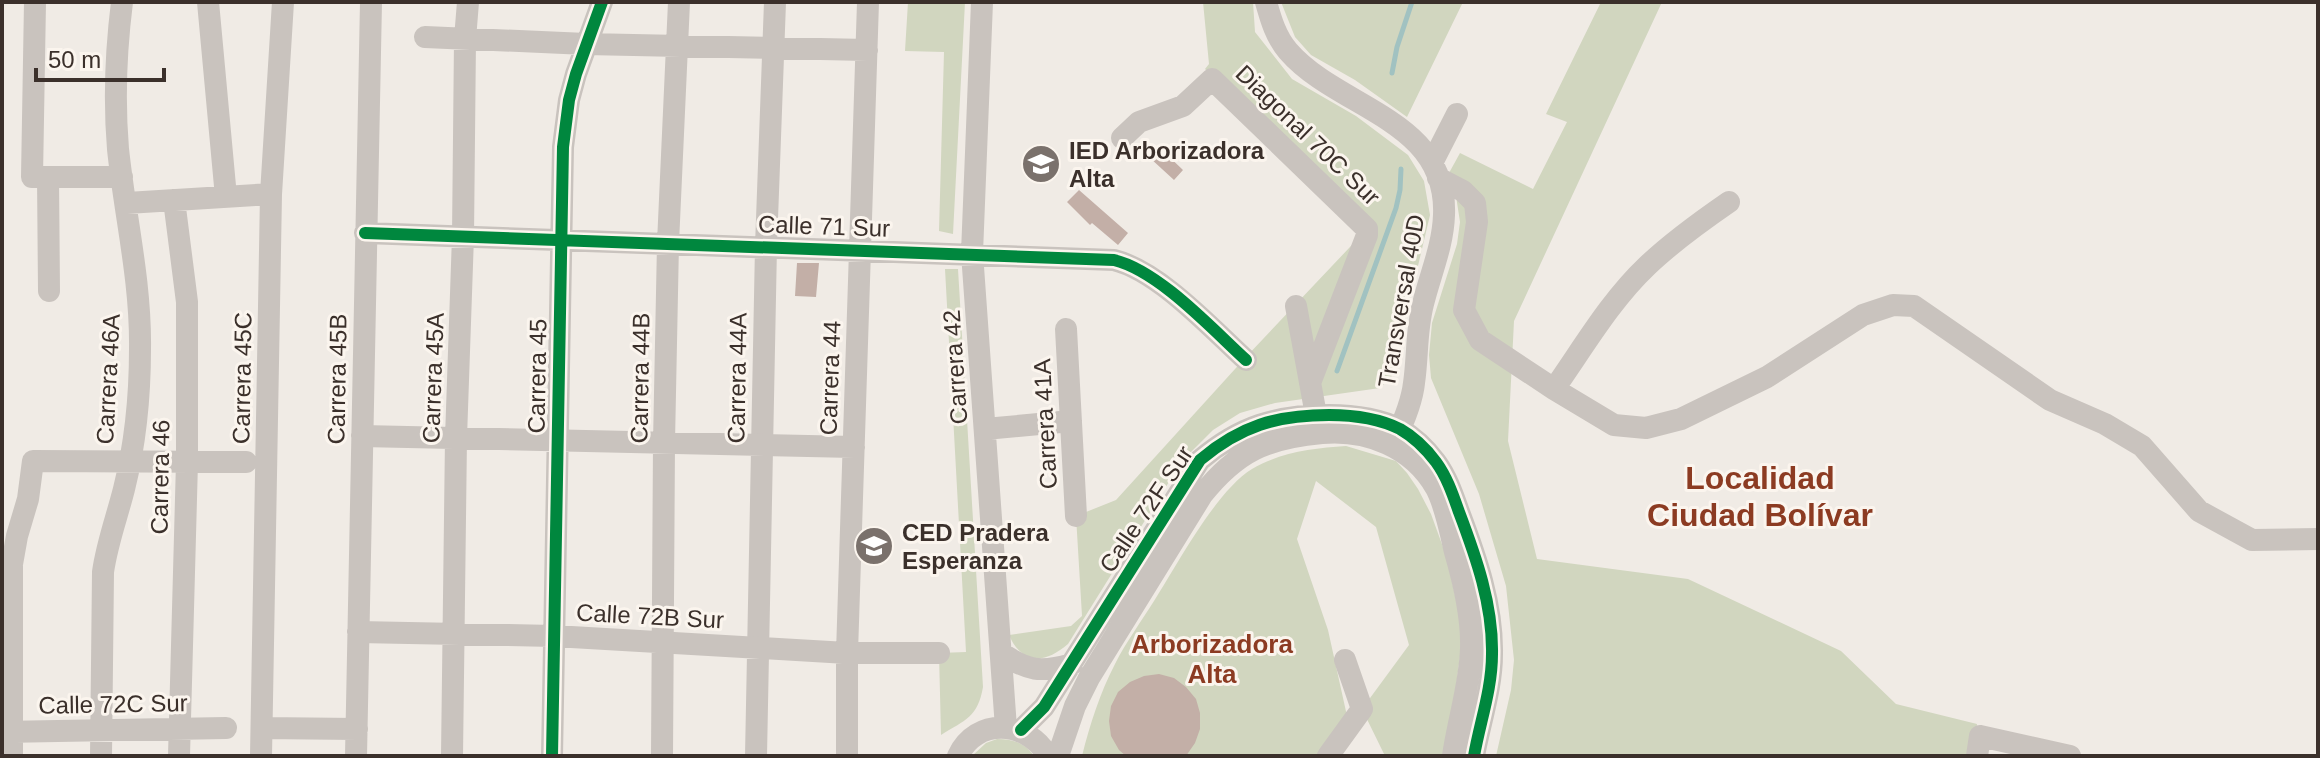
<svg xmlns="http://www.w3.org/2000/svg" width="2320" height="758" font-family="Arial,sans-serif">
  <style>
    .green { fill: #d1d6bf }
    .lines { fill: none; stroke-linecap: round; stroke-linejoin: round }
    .stream { stroke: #a1c2c1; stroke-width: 5 }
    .building { fill: #c3afa7 }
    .minor { stroke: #c9c3be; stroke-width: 22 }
    .cycleway-casing { stroke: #fbf5ee; stroke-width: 17 }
    .cycleway { stroke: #00873e; stroke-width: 12 }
    .labels { text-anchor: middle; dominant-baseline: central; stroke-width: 6; stroke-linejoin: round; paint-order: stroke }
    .street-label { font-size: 24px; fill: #3b302b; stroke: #fbf5ee }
    .poi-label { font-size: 24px; font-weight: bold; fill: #3b302b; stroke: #fbf5ee; text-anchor: start }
    .neighbourhood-label { font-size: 26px; font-weight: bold; fill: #8c3b22; stroke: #fbf5ee }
    .district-label { font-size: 32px; font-weight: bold; fill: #8c3b22; stroke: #fbf5ee }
  </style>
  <rect width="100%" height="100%" fill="#f0ebe5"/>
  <path class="green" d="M908,2h57l-12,232 -14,-3 5,-179 -39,-1z
    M1203,2h50l2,30 37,47 64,37 52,39 16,26 6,34 -38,161 -12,12 -105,15 -35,10 -27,17 -31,31 -114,183c-23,20 -46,21 -59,-9l62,-9 11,-10 -6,-100 40,-16 129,-142 122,-129 -162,-160 4,-5z
    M1281,2h182l-56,115 -52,-37 -44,-25 -16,-18z
    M1601,2h61l-148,319 -6,120 29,118 151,20 153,72 55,53 81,20 -5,32h-476l15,-66 3,-30 -8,-74 -27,-92 -48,-116 -2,-23 3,-32 25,-79 3,-22 -4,-26 -7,-23 11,-20 73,36 34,-67 -21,-8z
    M945,269h13l25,418c-5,30 -18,33 -42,48l-2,-82 27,-1z
    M1346,446l50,15 11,12 11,16 13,25 16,44 16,75 -16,123h-62l-23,-47 47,-64 -33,-118 -60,-46 -19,58 31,91 19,86 -29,40h-236c8,-32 18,-63 33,-92 11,-22 26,-42 39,-63 23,-36 62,-110 98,-132 29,-17 62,-21 94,-23z
    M997,739c16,0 28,4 37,17h-62l14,-13z"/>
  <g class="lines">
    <path class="stream" d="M1392,73l5,-26 15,-45
      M1337,371l59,-163 4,-18 1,-21"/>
  </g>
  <path class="building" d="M1160,148l23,22 -9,10 -24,-22z
    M1079,190l49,43 -10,12 -26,-22 -2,2 -23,-23z
    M797,263h22l-3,34 -21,-1z
    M1159,674l15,4 12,9 10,12 4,14v16l-5,14 -9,13h-60l-7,-6 -8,-14 -2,-15 2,-15 7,-14 12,-10 14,-6z"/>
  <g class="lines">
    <path class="minor" d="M35,2l-3,175h90
      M208,2l18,195
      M982,2l-10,251 34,475
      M1266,2c5,18 10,35 22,49 50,58 160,68 156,164 -1,31 -14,60 -21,89 -7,27 -5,52 -9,79 -2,19 -11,40 -19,57
      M425,37l161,7 281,6
      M1122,138l17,-16 44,-16 29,-27 155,150v6l-57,148
      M1432,163l25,-49
      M48,177l1,114
      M1438,178l25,13 12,12 2,19 -13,88 16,30 74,49 60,36 32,3 35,-9 86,-42 96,-62 30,-10 21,1 136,94 55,24 37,22 57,65 53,29 66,-1
      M174,200l13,102v160l-8,294
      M127,203l144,-9
      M365,233l749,27c45,11 97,68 132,100
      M1296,306l20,109
      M1066,329l10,187
      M1554,389c29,-41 56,-88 93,-123 25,-24 53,-44 82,-64
      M985,429l86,-8
      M362,436l492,11
      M358,632l196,4 293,17h92
      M1001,653c27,18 39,20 71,11
      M262,728l95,1
      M1021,730l23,-23 156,-247c40,-34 77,-45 129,-45 24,0 49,3 71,14 14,8 27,21 36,33 11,15 17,33 23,50 17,45 34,93 33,142 0,35 -12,68 -18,102
      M2,732l224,-4
      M12,756v-192l5,-28 11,-37 5,-38 213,1
      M101,756l2,-184c4,-29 14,-55 21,-83 11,-44 16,-94 16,-140 1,-68 -15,-133 -22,-200 -4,-48 -2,-99 4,-147
      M261,756l10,-562 12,-192
      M356,756l15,-754
      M452,756l4,-318 7,-202 2,-197 3,-37
      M552,756l11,-609 6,-47 7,-26 26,-72
      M662,756l2,-313 4,-200 11,-241
      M756,756l10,-510 9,-244
      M847,756v-103l21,-651
      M958,756c18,-39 69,-36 90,0
      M1058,756l17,-50 14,-28 113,-183c35,-44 65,-57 120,-62 45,-4 91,14 114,55 10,19 14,43 19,64 9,31 17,64 16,96 -1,37 -13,72 -18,108
      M1328,756l34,-47 -17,-49
      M1977,756l3,-20 90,20"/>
    <defs>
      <path id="cycleway" d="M365,233l749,27c45,11 97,68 132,100
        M1021,730l23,-23 156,-247c40,-34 77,-45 129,-45 24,0 49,3 71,14 14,8 27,21 36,33 11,15 17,33 23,50 17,45 34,93 33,142 0,35 -12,68 -18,102
        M552,756l11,-609 6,-47 7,-26 26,-72"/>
    </defs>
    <use href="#cycleway" class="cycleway-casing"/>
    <use href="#cycleway" class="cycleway"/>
  </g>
  <defs>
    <symbol id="university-disc" viewBox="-11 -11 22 22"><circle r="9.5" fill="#7a716c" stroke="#fbf5ee"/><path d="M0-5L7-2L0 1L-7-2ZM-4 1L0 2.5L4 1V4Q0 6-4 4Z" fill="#fff"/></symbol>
    <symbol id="school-disc" viewBox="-11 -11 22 22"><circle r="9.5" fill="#7a716c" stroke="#fbf5ee"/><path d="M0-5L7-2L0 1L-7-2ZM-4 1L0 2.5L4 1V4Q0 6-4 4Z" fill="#fff"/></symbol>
  </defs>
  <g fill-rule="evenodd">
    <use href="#university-disc" x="1019" y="142" width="44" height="44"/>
    <use href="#school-disc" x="852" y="524" width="44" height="44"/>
  </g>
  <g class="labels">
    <g class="street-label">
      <text transform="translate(1308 135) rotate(44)">Diagonal 70C Sur</text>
      <text transform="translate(824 226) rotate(2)">Calle 71 Sur</text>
      <text transform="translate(1401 301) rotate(-80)">Transversal 40D</text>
      <text transform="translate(955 367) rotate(-94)">Carrera 42</text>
      <text transform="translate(537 376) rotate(-89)">Carrera 45</text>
      <text transform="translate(242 378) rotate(-89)">Carrera 45C</text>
      <text transform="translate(433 378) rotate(-88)">Carrera 45A</text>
      <text transform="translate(640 378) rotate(-89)">Carrera 44B</text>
      <text transform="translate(737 378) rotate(-89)">Carrera 44A</text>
      <text transform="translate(830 378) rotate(-88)">Carrera 44</text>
      <text transform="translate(108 379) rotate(-87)">Carrera 46A</text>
      <text transform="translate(337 379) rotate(-89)">Carrera 45B</text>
      <text transform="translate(1045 424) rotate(-93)">Carrera 41A</text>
      <text transform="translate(160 477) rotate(-89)">Carrera 46</text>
      <text transform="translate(1146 509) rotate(-56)">Calle 72F Sur</text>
      <text transform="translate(650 616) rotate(3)">Calle 72B Sur</text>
      <text transform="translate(113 704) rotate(-1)">Calle 72C Sur</text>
    </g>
    <g class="poi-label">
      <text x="1069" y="150">IED Arborizadora<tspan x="1069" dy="28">Alta</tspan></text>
      <text x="902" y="532">CED Pradera<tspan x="902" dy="28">Esperanza</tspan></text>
    </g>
    <g class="neighbourhood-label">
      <text x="1212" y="644">Arborizadora<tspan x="1212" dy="30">Alta</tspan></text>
    </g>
    <g class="district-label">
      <text x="1760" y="478">Localidad<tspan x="1760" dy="37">Ciudad Bolívar</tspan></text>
    </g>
  </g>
  <rect width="2320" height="758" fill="none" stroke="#3b302b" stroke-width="8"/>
  <path d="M36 68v12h128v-12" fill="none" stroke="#3b302b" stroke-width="4"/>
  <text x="48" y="68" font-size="24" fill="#3b302b" stroke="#fbf5ee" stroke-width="6" paint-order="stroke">50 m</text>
</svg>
